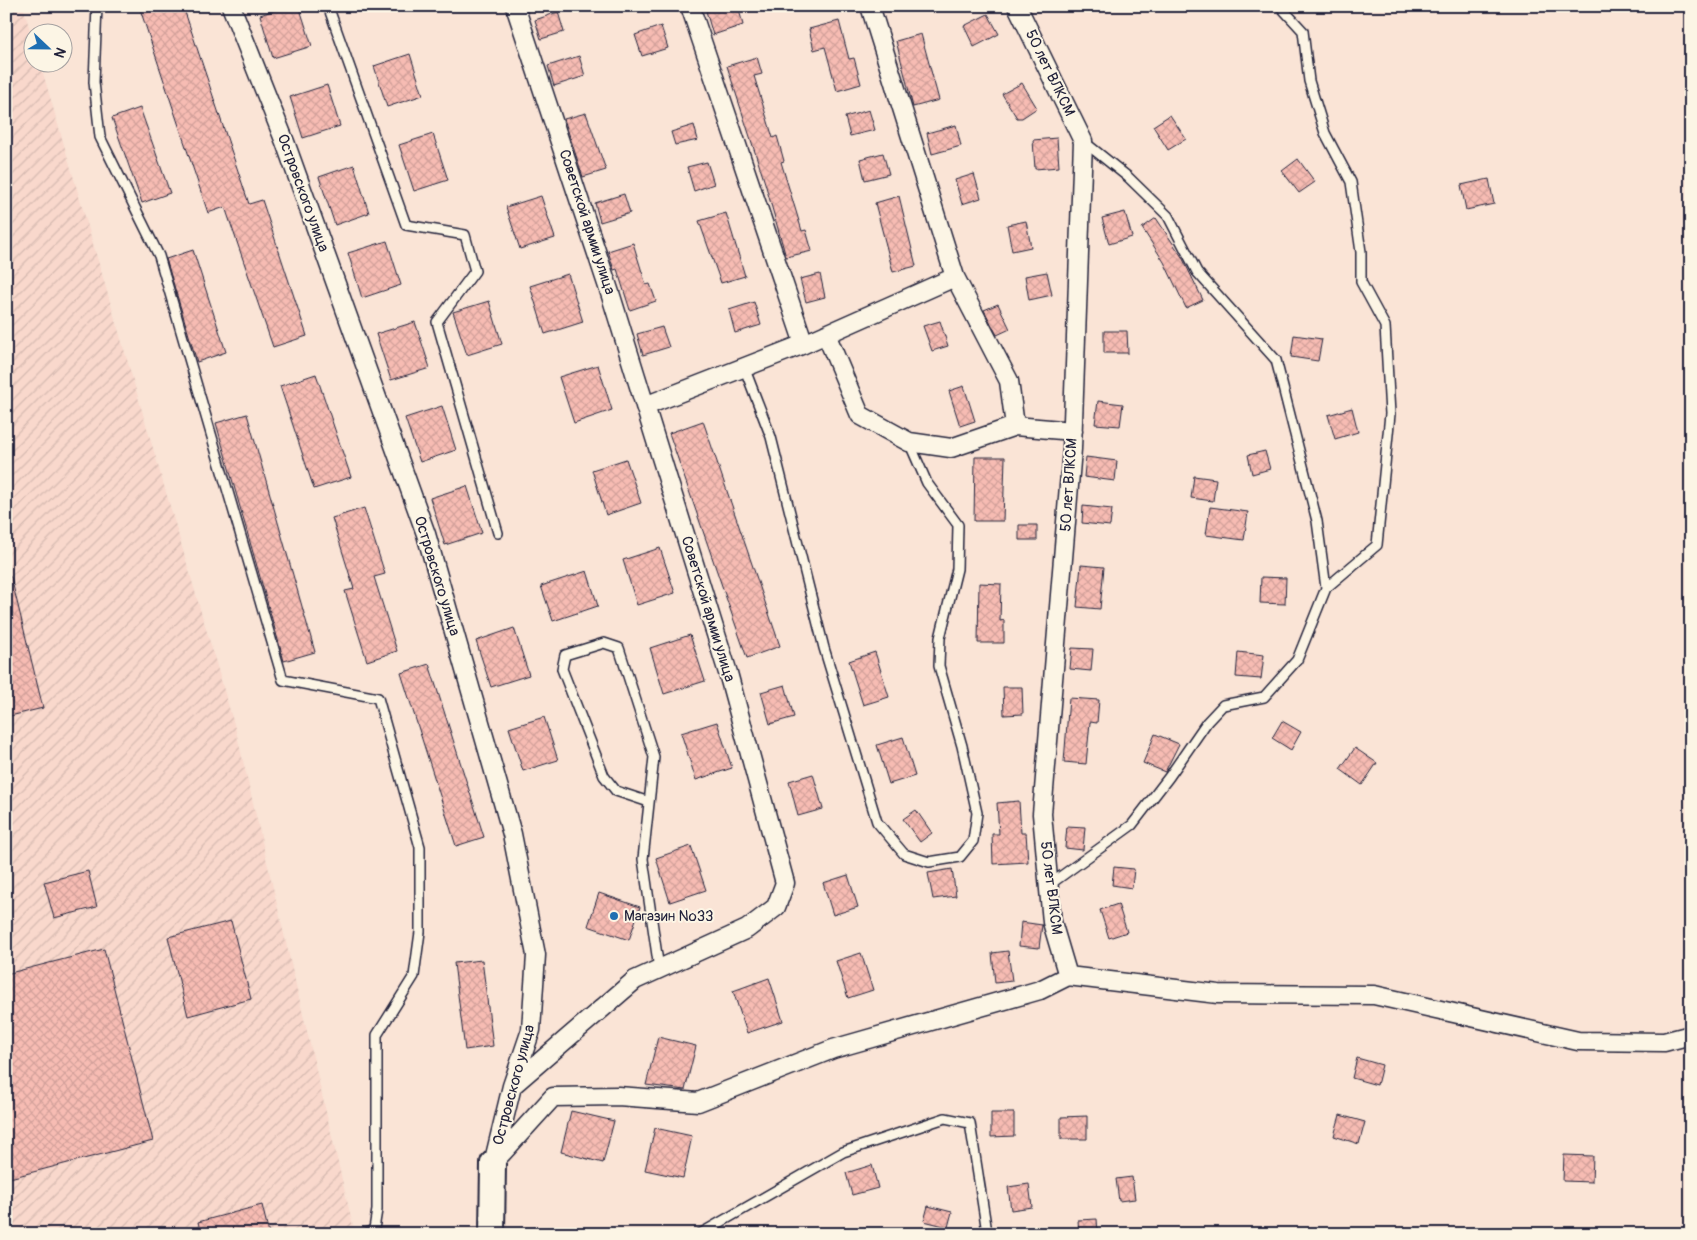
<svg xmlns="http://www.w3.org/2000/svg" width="1697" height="1240" font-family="Pangolin,sans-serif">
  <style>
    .industrial { fill: url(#industrial-furrows) }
    .building { fill: url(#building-cross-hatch); stroke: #22223b }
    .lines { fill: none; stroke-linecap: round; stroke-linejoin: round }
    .lane-casing { stroke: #22223b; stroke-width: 12 }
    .street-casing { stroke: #22223b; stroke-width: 21 }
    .secondary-casing { stroke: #22223b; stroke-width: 28 }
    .lane { stroke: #fcf5e5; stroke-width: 9 }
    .street { stroke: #fcf5e5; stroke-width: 18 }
    .secondary { stroke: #fcf5e5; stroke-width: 24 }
    .poi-dot { fill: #1f6fb2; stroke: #fcf5e5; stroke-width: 2 }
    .labels { text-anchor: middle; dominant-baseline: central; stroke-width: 4; stroke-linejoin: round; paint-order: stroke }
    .street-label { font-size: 15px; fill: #22223b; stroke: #fcf5e5 }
    .poi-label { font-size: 15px; fill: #22223b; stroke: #fcf5e5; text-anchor: start }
  </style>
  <defs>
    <pattern id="industrial-furrows" width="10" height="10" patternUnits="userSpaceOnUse" patternTransform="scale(1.25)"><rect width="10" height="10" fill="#f9d8cc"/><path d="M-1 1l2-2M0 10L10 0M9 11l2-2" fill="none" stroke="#d5b9b0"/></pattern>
    <pattern id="building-cross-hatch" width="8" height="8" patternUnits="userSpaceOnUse" patternTransform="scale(1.25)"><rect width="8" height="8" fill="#f7bcb3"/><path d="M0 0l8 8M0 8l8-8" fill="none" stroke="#d3a19b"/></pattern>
  </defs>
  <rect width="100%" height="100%" fill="#fae4d6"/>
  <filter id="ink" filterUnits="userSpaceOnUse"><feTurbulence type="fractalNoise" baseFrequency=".02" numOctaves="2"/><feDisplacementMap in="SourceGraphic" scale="10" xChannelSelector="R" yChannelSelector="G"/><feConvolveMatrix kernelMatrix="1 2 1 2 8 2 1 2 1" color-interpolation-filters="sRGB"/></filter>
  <g filter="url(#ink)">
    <path class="industrial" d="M6,6h17l9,32v24l8,1 196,668 117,495 -28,8h-319z"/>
    <path class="building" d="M139,6h44l66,198 13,-4 45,136 -34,11 -48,-140 -17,6z
      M287,6h12l13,40 -39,12 -13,-43z
      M722,6h16l5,19 -30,10 -7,-24z
      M558,12l6,20 -23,7 -6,-19z
      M988,14l11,20 -25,13 -10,-21z
      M839,21l10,38 5,-1 7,26 -24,7 -12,-44 -11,3 -5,-21z
      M661,26l7,22 -26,8 -7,-21z
      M921,34l18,66 -26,7 -17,-66z
      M410,54l13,41 -36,12 -13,-41z
      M579,56l6,20 -31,10 -6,-20z
      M757,57l5,17 -8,2 19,62 4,-2 7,25 -3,1 21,69 4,-1 6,21 -26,6 -21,-74 -38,-117z
      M1022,83l15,25 -15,10h-5l-15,-24z
      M327,85l13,41 -37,12 -13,-41z
      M140,108l30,85 -28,10 -30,-85z
      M869,110l6,20 -25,6 -5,-19z
      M586,113l20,57 -23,7 -19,-58z
      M1170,115l16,24 -18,11 -15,-24z
      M694,125l4,15 -23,5 -4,-13z
      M956,125l5,21 -29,8 -5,-21z
      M433,134l15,46 -34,11 -15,-46z
      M1057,138l2,29 -24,2 -2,-29z
      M883,153l6,21 -24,6 -5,-21z
      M1298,159l17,23 -16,11 -17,-22z
      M707,162l7,22 -20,7 -7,-24z
      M354,165l15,48 -34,12 -16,-48z
      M974,174l7,24 -19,6 -7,-24z
      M1489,179l5,25 -28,6 -5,-25z
      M624,194l6,19 -30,9 -5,-19z
      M541,196l14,42 -35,11 -14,-42z
      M899,196l17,70 -23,6 -18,-69z
      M1125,212l7,25 -23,7 -7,-26z
      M726,213l19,63 -24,7 -22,-62z
      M1156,218l26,39 21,43 -17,8 -22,-46 -22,-34z
      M1026,221l5,26 -19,4 -5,-26z
      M387,241l14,44 -39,13 -14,-45z
      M633,243l13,42 4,-1 6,17 -26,9 -13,-41 -3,1 -6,-19z
      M193,250l33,102 -29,10 -31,-103z
      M1047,272l5,23 -23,5 -4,-24z
      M568,274l15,48 -38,12 -15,-48z
      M820,274l5,23 -19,5 -6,-23z
      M489,301l13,43 -35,11 -14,-43z
      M754,302l7,23 -26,8 -6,-23z
      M998,304l12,25 -13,6 -13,-25z
      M940,321l8,25 -16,5 -9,-25z
      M415,322l15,46 -39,12 -15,-46z
      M662,327l7,20 -26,8 -6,-21z
      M1104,331h23l1,22h-24z
      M1294,335l28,4 -4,22 -27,-4z
      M598,365l14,45 -38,13 -15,-46z
      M316,374l35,103 -37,12 -34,-103z
      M964,386l11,35 -15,5 -11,-35z
      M1098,401l25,3 -3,22 -25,-2z
      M442,406l14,44 -36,12 -15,-44z
      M1352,408l6,24 -23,7 -7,-24z
      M247,414l68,238 -31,9 -68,-238z
      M703,421l77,225 -33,12 -78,-225z
      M1265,451l5,18 -18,5 -4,-19z
      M975,457h30l-2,64h-29z
      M1086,457l31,4 -2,20 -31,-4z
      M626,459l15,44 -35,12 -14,-45z
      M1194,476l22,3 -3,22 -22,-3z
      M467,486l15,47 -37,12 -15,-47z
      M1083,506l29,3 -2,17 -28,-3z
      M1210,507l38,5 -4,28 -38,-5z
      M364,508l21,66 -11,3 23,74 -30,10 -22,-70 9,-2 -22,-71z
      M1019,525h18v15h-18z
      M660,548l15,45 -38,12 -14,-45z
      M1081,565l23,2 -4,42 -23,-2z
      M587,571l11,35 -45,15 -12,-35z
      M6,577h5l32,131 -37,9z
      M1261,577l25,1 -1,26 -25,-1z
      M979,583l22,1 -1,37 4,-1v23h-26z
      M514,628l15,47 -38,12 -15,-46z
      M690,635l15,46 -41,13 -14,-46z
      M1072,648l21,1 -2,22 -21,-2z
      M875,652l14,45 -26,8 -14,-44z
      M1238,652l26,3 -3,24 -25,-2z
      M429,664l55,173 -28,9 -55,-173z
      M785,685l9,32 -24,7 -9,-32z
      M1003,687h19l1,27 -19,1z
      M1069,698l30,2 -2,23 -7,-1 -4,42 -22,-2z
      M544,717l14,43 -35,11 -14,-43z
      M1282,721l19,11 -10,18 -19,-12z
      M717,722l15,46 -36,12 -15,-47z
      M1155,734l24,10 -14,28 -22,-9z
      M903,737l12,39 -26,8 -12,-39z
      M1355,748l22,15 -15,22 -22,-16z
      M813,774l10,35 -25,7 -9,-35z
      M1019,801l2,32h5l2,29 -35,2 -1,-30h7l-2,-31z
      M916,810l16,23 -12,9 -17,-23z
      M1067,826l18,1 -2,23 -18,-2z
      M691,846l15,44 -36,12 -14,-44z
      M1114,867l20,2 -2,19 -20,-3z
      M952,869l4,27 -23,3 -5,-26z
      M88,871l9,36 -43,11 -10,-36z
      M848,875l10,32 -25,8 -10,-32z
      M599,893l41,14 -11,33 -41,-14z
      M1118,904l9,28 -18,6 -9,-28z
      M231,921l20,78 -63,17 -20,-79z
      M1021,922l21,3 -3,23 -20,-2z
      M104,949l49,192 -147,38v-205z
      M1008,951l4,30 -17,2 -3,-30z
      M861,953l12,37 -25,8 -12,-37z
      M482,960l11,86 -28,4 -11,-87z
      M769,978l14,43 -36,12 -14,-42z
      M658,1037l38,9 -11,44 -39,-5z
      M1357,1058l25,7 -5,20 -25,-7z
      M571,1111l43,10 -11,42 -42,-11z
      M991,1113h23v23l-23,1z
      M1340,1115l25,7 -6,22 -25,-8z
      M1087,1116v23h-26v-22z
      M655,1128l37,8 -9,42 -38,-8z
      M1564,1155l29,1 -1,26 -29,-1z
      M872,1165l6,23 -26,7 -6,-22z
      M1132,1177l3,22 -16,2 -3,-22z
      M1029,1184l3,23 -21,3 -3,-23z
      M262,1205l7,29h-68l-3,-12z
      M928,1206l24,6 -4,15 -24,-6z
      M1097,1219l1,15h-19l-1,-14z"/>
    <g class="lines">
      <defs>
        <path id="lane" d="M97,6l-3,76 6,55 59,119 124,424 95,18 42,149v85l-6,44 -37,59v175l-3,19 -8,5
          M328,6l78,219 59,10 10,36 -38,51 61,211
          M1280,6l23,25 6,50 16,52 26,49 10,70v30l24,44 5,88 -13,131 -51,43
          M744,367l27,70 53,211 53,174 27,32 25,8 31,-5 13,-16 4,-28 -15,-67 -23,-80 1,-28 17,-69 1,-44 -31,-42 -18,-41
          M649,802l-33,-11 -12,-15 -42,-107 3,-14 39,-12 15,5 35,109 -11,102 16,110
          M1049,885l83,-60 37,-48 38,-55 16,-17 41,-8 33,-37 29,-72 -9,-67 -41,-161 -79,-88 -29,-56 -40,-39 -45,-36
          M700,1234l143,-82 102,-34 25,5 17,109 2,2"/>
        <path id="street" d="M231,6l54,136 141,392 86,300 24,121 -5,75 -19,56 -18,74
          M690,6l114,338
          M870,6l85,271 54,104 6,45
          M1017,6l66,135 -11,308 -30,365 10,108 16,54
          M826,334l34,81 49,27 42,6 64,-22 58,5
          M645,406l159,-62 151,-67
          M512,1086l123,-106 112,-51 29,-22 9,-24 -57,-210 -117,-377 -96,-290
          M493,1163l60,-66 65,-1 80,6 135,-53 207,-59 28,-14 150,18 156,1 204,46 86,1 27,-7"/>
        <path id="secondary" d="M492,1234l1,-71"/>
      </defs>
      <use href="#lane" class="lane-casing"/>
      <use href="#street" class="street-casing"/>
      <use href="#secondary" class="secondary-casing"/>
      <use href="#lane" class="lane"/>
      <use href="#street" class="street"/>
      <use href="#secondary" class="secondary"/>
    </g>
  </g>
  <circle class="poi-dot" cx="614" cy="916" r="5"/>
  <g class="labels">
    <g class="street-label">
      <text transform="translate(1050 73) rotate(64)">50 лет ВЛКСМ</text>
      <text transform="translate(303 193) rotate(70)">Островского улица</text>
      <text transform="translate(587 222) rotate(72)">Советской армии улица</text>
      <text transform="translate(1069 485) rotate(-86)">50 лет ВЛКСМ</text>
      <text transform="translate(437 576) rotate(73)">Островского улица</text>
      <text transform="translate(708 609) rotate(73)">Советской армии улица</text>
      <text transform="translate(1051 888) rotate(83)">50 лет ВЛКСМ</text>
      <text transform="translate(514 1085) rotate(-75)">Островского улица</text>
    </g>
    <g class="poi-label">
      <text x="624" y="916">Магазин №33</text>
    </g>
  </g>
  <rect width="1697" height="1240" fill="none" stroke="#fcf5e5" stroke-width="25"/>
  <rect x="12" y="12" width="1672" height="1215" fill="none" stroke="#22223b" stroke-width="2" filter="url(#ink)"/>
  <g transform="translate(48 48) rotate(112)"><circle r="24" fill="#fcf5e5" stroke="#a5a1a1"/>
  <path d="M0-4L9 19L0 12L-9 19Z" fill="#1f6fb2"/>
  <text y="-8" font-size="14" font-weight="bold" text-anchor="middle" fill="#22223b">N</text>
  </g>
</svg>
